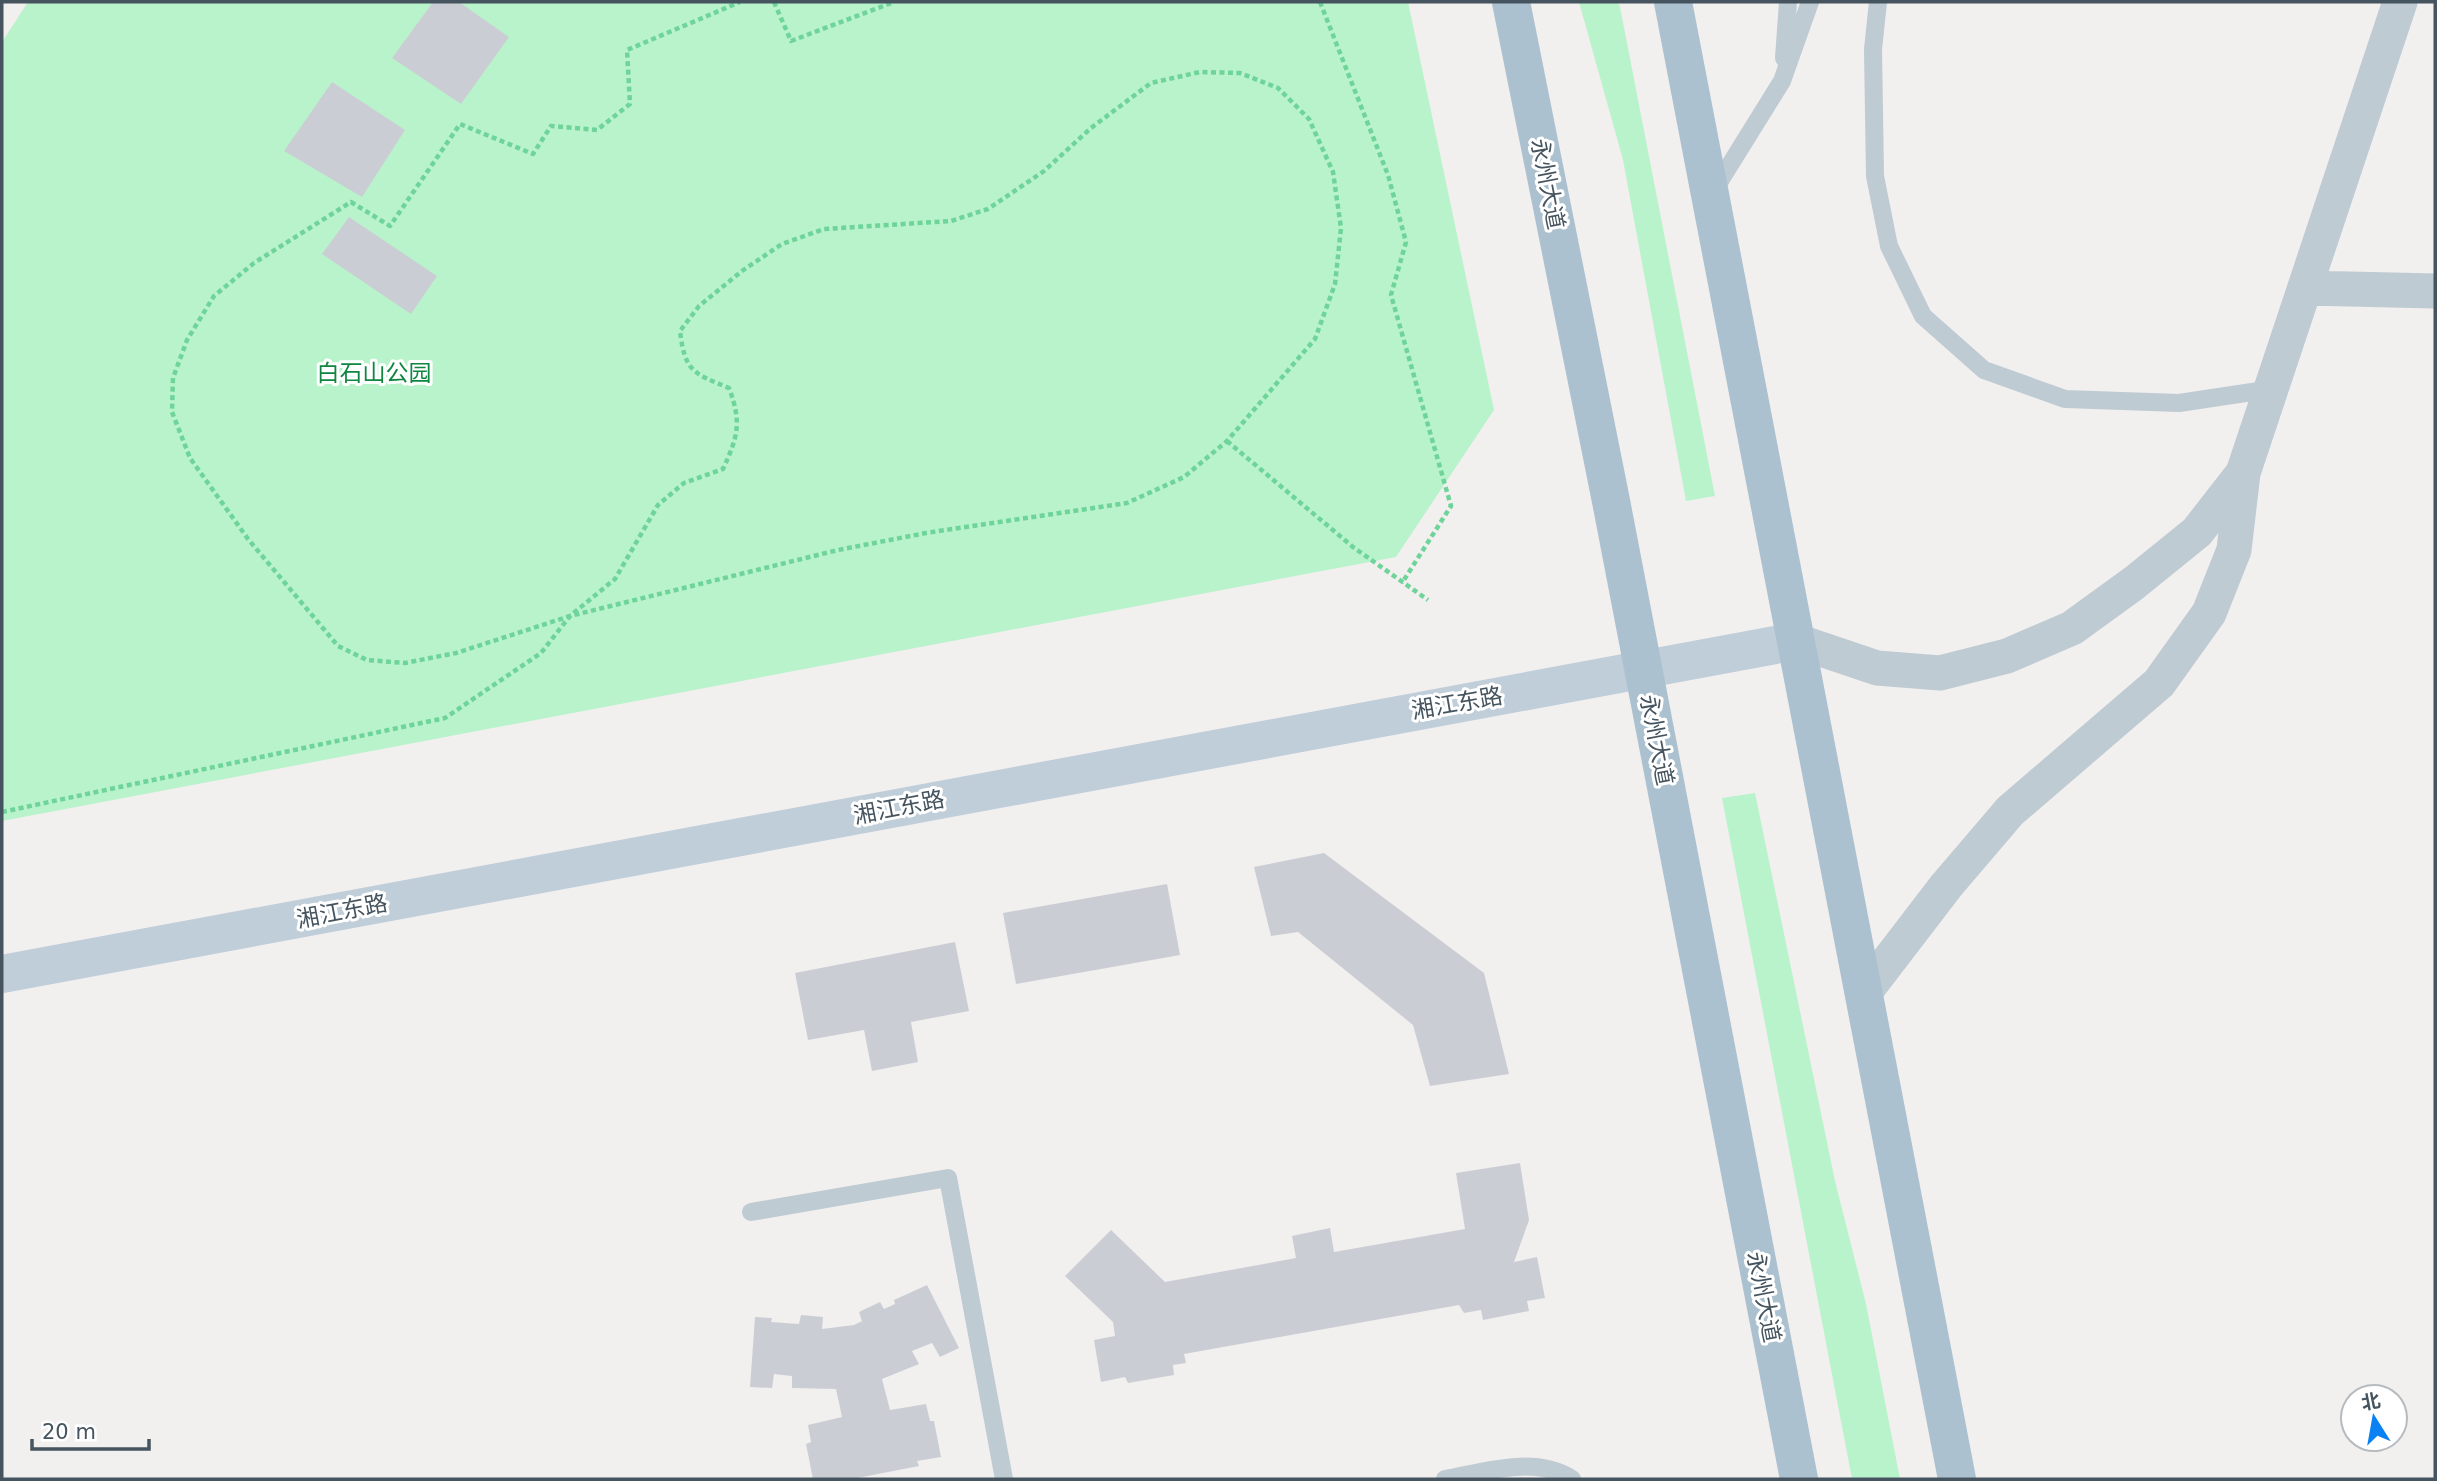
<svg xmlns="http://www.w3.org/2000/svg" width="2437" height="1481" font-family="'DejaVu Sans','Noto Sans SC',sans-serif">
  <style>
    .green { fill: #b9f3cb }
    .building { fill: #caced4 }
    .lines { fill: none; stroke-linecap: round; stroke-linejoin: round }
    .path { stroke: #6ed49a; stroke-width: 4.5; stroke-dasharray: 5 3.5; stroke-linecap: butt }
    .lane { stroke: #becbd2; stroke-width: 18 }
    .street { stroke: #becbd2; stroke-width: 35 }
    .secondary { stroke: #c0ceda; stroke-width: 38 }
    .primary { stroke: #acc1d0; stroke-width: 38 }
    .labels { text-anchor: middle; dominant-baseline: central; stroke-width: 6; stroke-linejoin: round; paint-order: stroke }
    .street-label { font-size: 23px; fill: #45545e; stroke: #fff }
    .park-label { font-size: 23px; fill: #0f8741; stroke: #fff }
  </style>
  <rect width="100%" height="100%" fill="#f2efef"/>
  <path class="green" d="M28,2h1380l86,408 -98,147 -1394,264v-779z
    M1579,2h39l2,5 95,489 -29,5 -63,-341z
    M1755,793l80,388 31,123 34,175h-48l-130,-681z"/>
  <path class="building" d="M433,2h26l50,35 -48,67 -69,-46z
    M332,82l73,48 -43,67 -78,-46z
    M349,217l88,59 -26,38 -89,-60z
    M1324,853l160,120 25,101 -79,12 -17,-61 -115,-93 -27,4 -17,-69z
    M1167,884l13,71 -164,29 -13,-71z
    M955,942l14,69 -58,11 7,40 -46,9 -8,-41 -56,10 -13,-67z
    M1520,1163l9,57 -15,42 23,-5 8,41 -18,3 2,10 -46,9 -2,-10 -17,3 -5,-8 -275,49 2,9 -13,2 1,10 -46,8 -3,-6 -24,5 -7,-42 21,-4 -2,-14 -48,-46 46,-46 54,52 131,-24 -4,-22 38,-8 4,24 131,-23 -9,-56z
    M927,1285l32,63 -19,9 -8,-14 -20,8 7,13 -37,15 8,31 36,-6 4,17h4l7,36 -24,4 2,5 -67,13h-39l-7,-35 5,-2 -3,-17 34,-8 -6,-28 -44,-1v-12l-18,-2 -2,14 -22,-1 5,-70 17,1 -1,4 28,2 2,-9 22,2 -1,12 32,-4 8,-4 -3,-9 21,-10 4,7 11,-5 -1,-4z"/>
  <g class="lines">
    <path class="path" d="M774,2l17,39 103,-39
      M1320,2l68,173 18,67 -15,53 60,211 -49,77
      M1227,441l126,106 75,53
      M2,812l443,-94 96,-65 29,-37 45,-37 43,-74 26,-22 39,-14c15,-33 19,-46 6,-81 -36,-15 -44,-16 -49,-57l19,-25 43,-35 40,-27 42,-15 127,-8 37,-12 56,-38 47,-43 60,-45 49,-11 40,1 38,15 31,31 24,53 8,56 -6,56 -20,55 -88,102 -43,36 -57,26 -201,30 -88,17 -268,66 -114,37 -51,10 -38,-3 -29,-14 -90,-107 -58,-81 -18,-46 1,-34 14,-38 27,-44 40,-33 97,-61 39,24 70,-102 73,30 18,-28 46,4 33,-26 -3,-54 113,-48"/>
    <path class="lane" d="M1878,2l-5,47 2,127 14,70 34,70 61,54 81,29 114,4 93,-14
      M1784,58l4,-56
      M1713,192l69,-111 28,-79
      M751,1212l197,-34 56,301
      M1445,1479c39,-7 90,-24 127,0"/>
    <path class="street" d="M2306,288l129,3
      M1797,641l80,27 63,5 67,-17 65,-28 62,-45 63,-51 46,-59 157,-471
      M1864,993l82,-107 64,-75 149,-128 50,-70 25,-63 9,-77"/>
    <path class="secondary" d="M2,974l1795,-333"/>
    <path class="primary" d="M1511,2l100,499 188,978
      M1673,2l284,1477"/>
  </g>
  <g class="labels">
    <g class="street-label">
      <text transform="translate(1548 184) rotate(79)">永州大道</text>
      <text transform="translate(1457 703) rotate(-10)">湘江东路</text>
      <text transform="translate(1657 740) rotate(79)">永州大道</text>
      <text transform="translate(899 807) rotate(-11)">湘江东路</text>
      <text transform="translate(342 911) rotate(-11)">湘江东路</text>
      <text transform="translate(1764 1297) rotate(79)">永州大道</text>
    </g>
    <g class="park-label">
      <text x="374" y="373">白石山公园</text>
    </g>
  </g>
  <rect width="2437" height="1481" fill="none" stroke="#45545e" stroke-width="7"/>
  <g transform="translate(2374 1418) rotate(349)"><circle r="33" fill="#ffffff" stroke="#b5bbbf" stroke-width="2"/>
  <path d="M0-5L12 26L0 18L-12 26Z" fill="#0981f2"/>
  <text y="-10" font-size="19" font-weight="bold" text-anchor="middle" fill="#45545e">北</text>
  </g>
  <path d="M32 1439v10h117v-10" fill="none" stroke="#45545e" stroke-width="3.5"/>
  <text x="42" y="1439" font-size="21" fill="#45545e" stroke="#ffffff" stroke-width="5" paint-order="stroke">20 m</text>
</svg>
